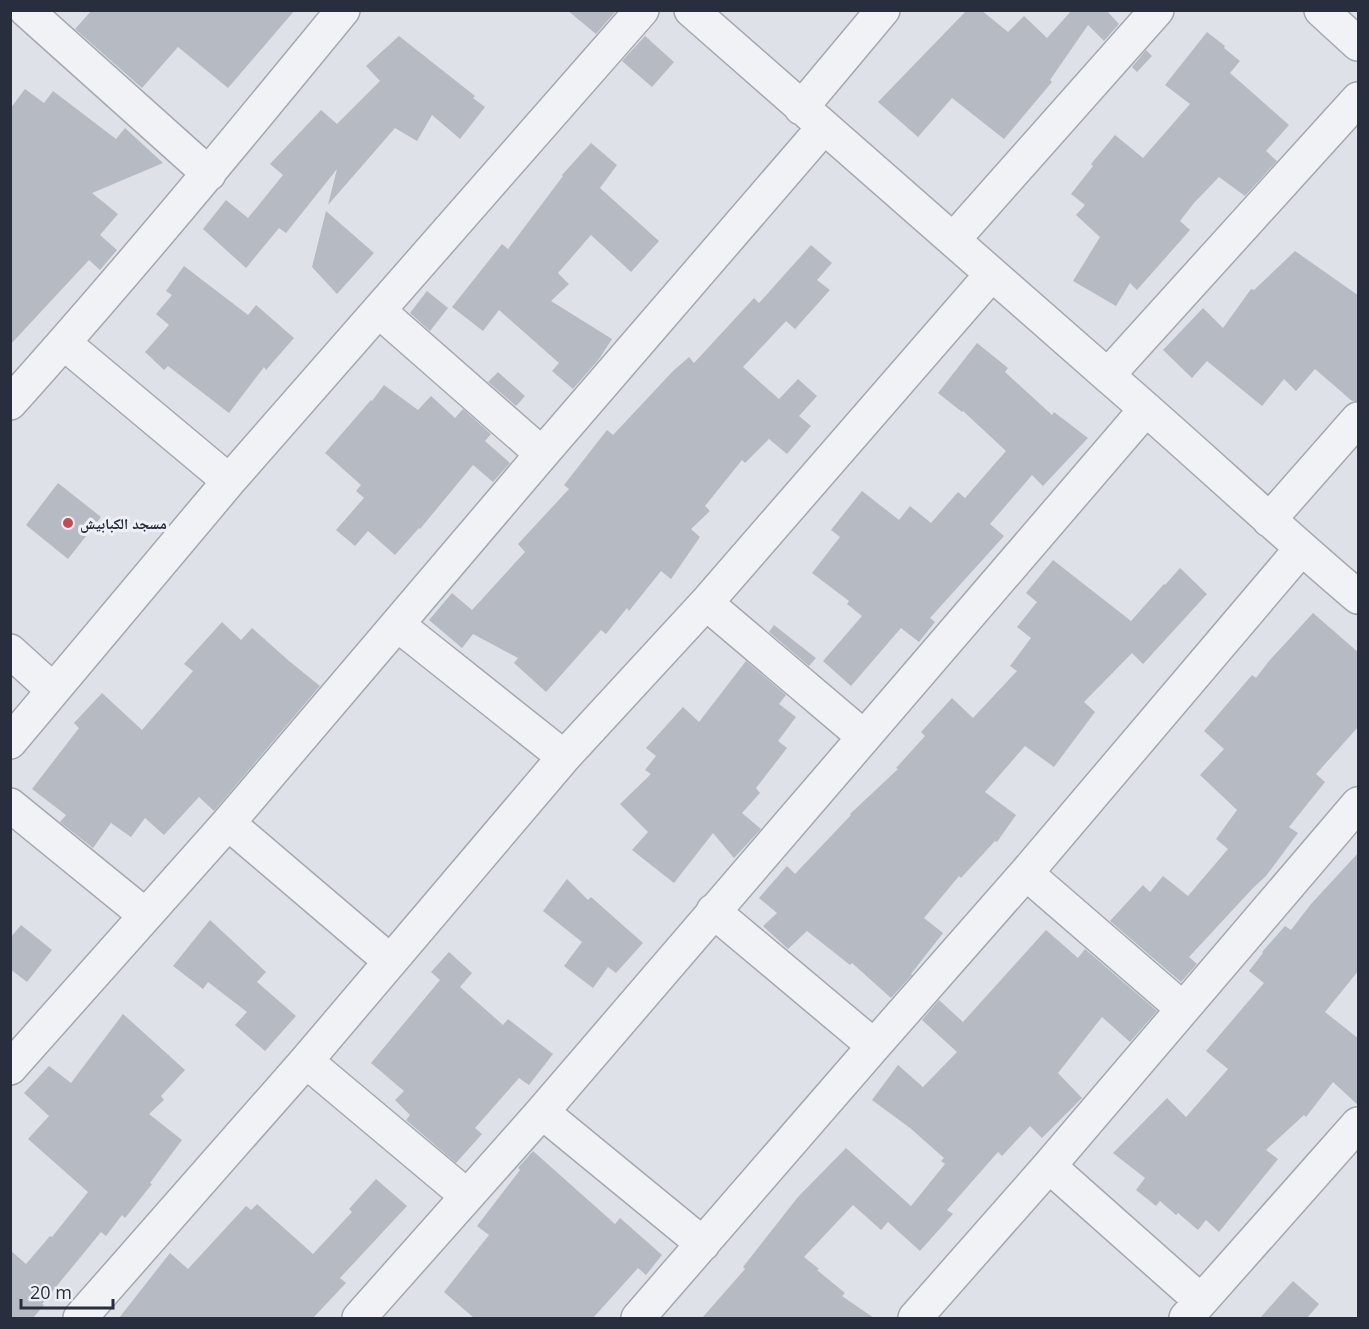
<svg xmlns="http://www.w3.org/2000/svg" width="1369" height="1329" font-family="'Open Sans','Noto Naskh Arabic',sans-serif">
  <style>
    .building { fill: #b6bac3 }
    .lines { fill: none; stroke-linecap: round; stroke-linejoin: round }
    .street-casing { stroke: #a4a8b1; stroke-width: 36 }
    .street { stroke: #f1f2f5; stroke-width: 33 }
    .poi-dot { fill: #c54a54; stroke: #edf0f5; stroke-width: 2 }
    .labels { text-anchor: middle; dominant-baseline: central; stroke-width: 6; stroke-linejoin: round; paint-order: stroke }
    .poi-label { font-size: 15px; font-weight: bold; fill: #282e3d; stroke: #edf0f5; text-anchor: start }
  </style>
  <rect width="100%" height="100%" fill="#dee1e7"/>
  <path class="building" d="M92,10h203l-67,78 -50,-41 -36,41 -67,-59z
    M567,10h50l-21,24z
    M967,10h14l27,22 16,-16 23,22 25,-28h34l13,14 -15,17 -16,-16 -38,55 2,2 -48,57 -52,-41 -34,39 -40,-35z
    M1207,32l18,14 -1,2 16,13 -10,12 59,52 -23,26 11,10 -32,35 -26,-19 -25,26 -14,18 10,9 -53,60 -7,-7 -14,23 -43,-25 27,-44 -24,-22 9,-10 -14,-11 22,-28 -2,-2 24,-29 28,23 47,-54 -25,-19z
    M399,36l76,60 -2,2 12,9 -25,32 -28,-24 -15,26 -22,-13 -67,77 9,-36 -51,64 -7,-5 -33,40 -43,-39 23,-29 22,18 35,-43 -13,-11 51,-54 16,14 43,-43 -14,-15z
    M645,36l29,26 -22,25 -30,-26z
    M1146,50l6,6 -15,16 -5,-5z
    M25,89l19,14 9,-12 63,48 9,-11 38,35 -71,30 26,21 -18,21 17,15 -17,20 -11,-10 -79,85v-236z
    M591,143l26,22 -17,23 59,53 -28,31 -40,-37 -33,38 11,11 -18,17 61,38 -13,20 -26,30 -21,-18 7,-8 -60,-53 -16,21 -31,-24 50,-63 6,5 55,-73 -1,-1z
    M326,211l48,42 -37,41 -25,-27z
    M811,245l21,18 -15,17 13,10 -35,39 -9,-8 -43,46 36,32 19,-20 19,17 -18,20 12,10 -24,28 -18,-15 -24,24 -3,-3 -37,46 5,5 -19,18 9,8 -29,42 -10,-8 -32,40 -2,-3 -21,26 -5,-4 -55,62 -32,-29 4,-5 -45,-24 -11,14 -33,-28 23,-27 20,17 53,-58 -7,-8 51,-55 -5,-4 43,-55 6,5 60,-64 16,-14 5,6 60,-65 5,5z
    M1295,251l64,45v105h-7l-37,-32 -19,22 -12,-12 -22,27 -55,-45 -15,17 -29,-28 40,-42 20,20 28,-39 3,1z
    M184,266l64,49 8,-10 38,33 -28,32 -2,-3 -35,46 -61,-47 -4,4 -19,-18 24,-27 -13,-11 16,-19 -6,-4z
    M427,291l21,17 -18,23 -20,-18z
    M977,343l31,25 -3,4 47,43 2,-3 34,26 -45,48 -11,-11 -42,49 14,12 -74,82 5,4 -16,20 -18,-14 -50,58 -28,-25 39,-45 -15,-12 2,-3 -37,-28 28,-36 -9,-7 31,-39 37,29 11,-14 21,17 27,-31 7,6 41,-47 -43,-40 -1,1 -24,-19z
    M498,372l27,24 -9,10 -28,-24z
    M384,385l34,25 13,-14 24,22 8,-9 28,25 -6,7 25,22 -17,19 -20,-17 -53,64 -1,-1 -24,27 -27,-24 -13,15 -19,-16 28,-32 -8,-7 5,-6 -36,-32 46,-53 1,1z
    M58,483l43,34 -33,42 -42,-34z
    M1053,560l78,61 33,-37 1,1 15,-17 27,26 -64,70 -11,-11 -48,49 11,10 -41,55 -29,-21 -40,46 31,23 -19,27 -2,-1 -34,37 -2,-2 -35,42 19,15 -32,41 1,1 -21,23 -39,-35 -2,2 -43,-34 -19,18 -25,-23 14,-13 -18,-15 28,-32 8,8 56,-59 -1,-1 48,-45 -2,-1 29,-32 -4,-4 31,-34 21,20 44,-47 -7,-5 21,-28 -14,-11 20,-25 -11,-9z
    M1313,613l46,40v73l-43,48 9,8 -36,45 9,6 -32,43 -13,12 -64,69 8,7 -16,18 -71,-61 33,-36 7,7 13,-16 25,20 40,-47 -12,-10 21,-29 -37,-35 24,-26 -20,-18 48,-56 4,3 13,-17z
    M222,622l19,18 11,-12 37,33 31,25 -106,125 -15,-14 -35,38 -19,-17 -14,19 -20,-14 -18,25 -33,-26 6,-7 -34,-26 47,-61 -5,-5 28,-30 40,37 51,-59 -9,-7z
    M774,625l42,33 -7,8 -40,-34z
    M746,661l40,34 -7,9 17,13 -18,24 9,7 -31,40 4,5 -18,20 19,16 -27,29 -21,-25 -39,50 -42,-33 16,-18 -28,-28 31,-30 -6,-4 11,-14 -10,-8 37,-41 16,15z
    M1359,852v118l-34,42 34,27v67l-26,-24 -27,35 -2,-2 -38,35 12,9 -59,73 -13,-12 -8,10 -20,-17 -2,2 -16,-14 -4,5 -20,-16 9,-12 -32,-25 54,-55 19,19 42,-48 -22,-18 58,-68 -15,-12 14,-18 -1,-1 23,-26 6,4 20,-26z
    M567,879l21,21 3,-3 52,46 -27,30 -8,-6 -15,21 -29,-22 18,-24 -39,-31z
    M210,920l56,52 -9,10 39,34 -31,35 -30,-26 12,-13 -39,-30 -5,7 -30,-23z
    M21,925l31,25 -25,32 -17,-13v-31z
    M1046,930l32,28 7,-9 72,62 -27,31 -28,-25 -44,56 24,25 -40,40 -12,-12 -28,30 -4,-4 -51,58 6,4 -33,37 -32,-29 -7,8 -28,-25 -49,52 15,12 -2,1 28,23 -3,3 32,22h-172l43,-49 -2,-2 55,-70 48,-49 65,58 34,-42 -4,-3 3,-3 -34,-30 -38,-28 26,-35 25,22 34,-35 -35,-32 17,-20 24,22z
    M449,952l23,21 -12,14 43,38 5,-6 45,35 -24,31 -10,-7 -44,50 7,6 -26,29 -50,-43 4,-5 -15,-15 9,-9 -33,-28 69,-83 -9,-8z
    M123,1014l62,56 -24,26 3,4 -15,14 33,26 -32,43 2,1 -27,34 -3,-3 -16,21 -5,-4 -59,72 2,1 -11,13h-23v-68l16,14 24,-28 2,1 36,-45 -60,-53 21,-23 -25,-23 25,-27 22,17z
    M533,1151l82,73 5,-6 42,37 -16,20 -8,-7 -45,50h-119l-30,-26 45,-57 -12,-9 43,-56 -2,-2z
    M376,1179l31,27 -67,72 6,5 -33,35h-194l51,-65 18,16 58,-63 5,4 6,-6 56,50 39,-42 -3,-3z
    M1293,1281l26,23 -12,14h-47z"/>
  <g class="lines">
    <defs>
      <path id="street" d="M26,10l183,164
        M691,10c138,122 277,243 416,365 85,73 166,150 251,222
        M1321,10l37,34
        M801,108l82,-98
        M953,240l204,-230
        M379,311l163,143
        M64,343l165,138
        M1108,375l250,-276
        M10,403c115,-128 224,-260 333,-393
        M1269,520l89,-101
        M706,603l158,134
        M398,625l166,132
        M10,651l43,39
        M10,742l219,-261 413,-471
        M10,805l135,110
        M228,823l162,138
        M1026,873l156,135
        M713,911l161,135
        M306,1061l161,135
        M10,1068l218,-245 314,-369 282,-327
        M542,1112l161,132
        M1049,1166l152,135
        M80,1318l226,-257 258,-304 142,-154 285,-328
        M359,1318l183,-206 604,-703
        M638,1318l236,-272 152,-173 275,-324
        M915,1318l134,-152 309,-362
        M1186,1318l172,-194"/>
    </defs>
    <use href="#street" class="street-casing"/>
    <use href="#street" class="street"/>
  </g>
  <circle class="poi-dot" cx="68" cy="523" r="6"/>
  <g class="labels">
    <g class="poi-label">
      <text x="80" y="523">مسجد الكبابيش</text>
    </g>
  </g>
  <rect width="1369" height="1329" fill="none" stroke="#282e3d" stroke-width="24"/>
  <path d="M21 1299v9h92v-9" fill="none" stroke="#282e3d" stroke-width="3"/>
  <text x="30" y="1299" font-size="18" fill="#282e3d" stroke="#edf0f5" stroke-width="4.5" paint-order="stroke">20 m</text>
</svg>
